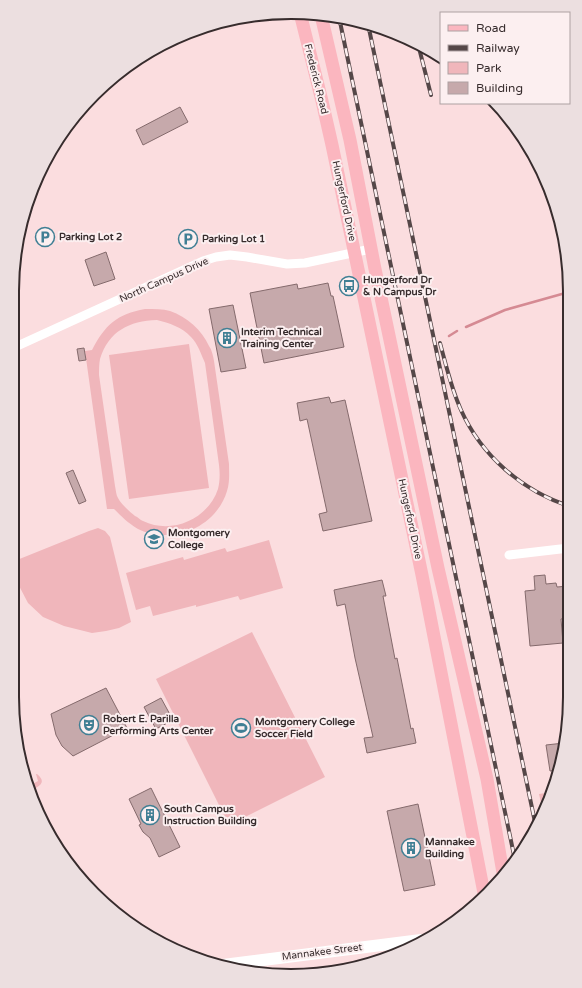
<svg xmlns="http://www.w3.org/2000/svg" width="582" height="988" font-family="'Varela Round',sans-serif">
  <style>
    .green { fill: #f0b6bb; fill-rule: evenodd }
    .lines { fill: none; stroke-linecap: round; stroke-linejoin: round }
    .stream { stroke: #d58a93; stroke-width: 2.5 }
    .building { fill: #c6a9ab; stroke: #846a6c }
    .street { stroke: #fff; stroke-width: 9 }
    .secondary { stroke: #fff; stroke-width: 12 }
    .primary { stroke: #fbb6bf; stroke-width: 13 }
    .rail-casing { stroke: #554748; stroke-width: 4 }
    .rail { stroke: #fceff0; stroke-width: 2.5; stroke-dasharray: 8; stroke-linecap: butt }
    .labels { text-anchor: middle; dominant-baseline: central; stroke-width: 4; stroke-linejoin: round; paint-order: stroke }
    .street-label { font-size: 10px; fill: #372c2d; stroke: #fceff0 }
    .poi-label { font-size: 10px; font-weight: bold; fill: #372c2d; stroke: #fceff0; text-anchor: start }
    .rim { fill: none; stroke: #372c2d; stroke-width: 2 }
  </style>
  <rect width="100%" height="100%" fill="#fbdddf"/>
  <path class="green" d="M145,309c9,0 18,0 25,2 17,6 32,19 39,35 3,4 4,10 5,15l15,103c0,9 1,18 -2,27 -8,27 -35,45 -63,44 -9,-1 -19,-2 -26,-6 -10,-6 -17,-13 -24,-20h-7l-22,-158 7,-1c13,-25 25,-36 53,-41zM157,320c12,3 25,7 34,17 7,7 10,17 14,26l14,102c1,8 1,16 -1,24 -10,30 -46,46 -75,32 -3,-1 -5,-4 -8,-5 -5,-4 -14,-12 -17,-18 -2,-3 -2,-8 -3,-12l-16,-111c0,-5 0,-11 1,-16 9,-28 29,-38 57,-39z
    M189,344l20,144 -80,11 -20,-144z
    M98,528l7,3 5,6 21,85 -12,6 -13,3 -14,2 -28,-7 -21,-9 -15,-14 -12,-23 -4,-10v-8l77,-31z
    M269,540l14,48 -43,12 -2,-4 -42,11v-2l-43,11 -3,-10 -14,4 -10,-37 57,-16 1,3 41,-12 2,4z
    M252,632l73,145 -96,48 -73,-146z
    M36,774h1c11,9 1,13 -8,17l-2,-4 11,-6z
    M552,792l-9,20 -4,-18z"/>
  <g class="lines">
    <path class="stream" d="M466,327l39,-17 64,-18
      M449,336l8,-5"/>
  </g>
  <path class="building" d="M180,107l8,15 -45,23 -7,-15z
    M106,252l9,27 -21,7 -9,-26z
    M328,283l3,13h2l11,51 -80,16 -14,-70 47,-9 1,5z
    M233,305l13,63 -25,4 -12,-63z
    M84,348l2,12 -7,1 -2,-12z
    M329,397l2,6 14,-3 27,121 -49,10 -4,-17 8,-2 -20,-93 -7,2 -3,-18z
    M73,470l13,31 -7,3 -13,-31z
    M545,575l1,9 10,-1 1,4 12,-1v32l-8,1 2,24 -33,3 -5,-55 10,-1 -1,-14z
    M382,580l4,16h-3l12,63 2,-1 14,71 2,-1 3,15 -49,10 -3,-15 9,-1 -18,-79 -10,-54 -8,2 -3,-16z
    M106,688l21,40 -54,28 -11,-10 -6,-11 -5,-21z
    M161,698l12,22 -17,9 -12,-22z
    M564,743l-6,27 -8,1 -4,-26z
    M151,788l29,59 -21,10 -9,-19 -7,-6 -4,-7 2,-1 -12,-25z
    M418,804l17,81 -31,6 -17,-80z"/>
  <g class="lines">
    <path class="street" d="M13,348l190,-87 13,-4 14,-2 17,2 40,7 18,-1 66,-14
      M509,555l60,-7"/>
    <path class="secondary" d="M223,965l198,-25"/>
    <path class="primary" d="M300,13l22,88 10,44 90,430 62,318
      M321,15l29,125 25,129 63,299 49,211 16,94"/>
    <defs>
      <path id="rail" d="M339,17l176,843
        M368,24l168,803
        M418,44l13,51
        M440,343c6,22 11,45 21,67 20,45 61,81 108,96"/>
    </defs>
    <use href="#rail" class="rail-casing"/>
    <use href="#rail" class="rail"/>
  </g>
  <defs>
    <symbol id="parking-ring" viewBox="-11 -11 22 22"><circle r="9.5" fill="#fceff0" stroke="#407f94" stroke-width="1.5"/><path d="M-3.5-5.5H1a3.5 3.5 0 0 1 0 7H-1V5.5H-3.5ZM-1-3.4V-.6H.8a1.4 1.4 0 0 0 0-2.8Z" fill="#407f94"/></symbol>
    <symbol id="bus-ring" viewBox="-11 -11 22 22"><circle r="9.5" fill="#fceff0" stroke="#407f94" stroke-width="1.5"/><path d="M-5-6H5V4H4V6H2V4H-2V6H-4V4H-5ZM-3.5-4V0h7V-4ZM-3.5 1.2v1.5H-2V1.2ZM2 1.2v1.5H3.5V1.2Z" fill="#407f94"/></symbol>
    <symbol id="building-ring" viewBox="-11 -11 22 22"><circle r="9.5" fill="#fceff0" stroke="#407f94" stroke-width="1.5"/><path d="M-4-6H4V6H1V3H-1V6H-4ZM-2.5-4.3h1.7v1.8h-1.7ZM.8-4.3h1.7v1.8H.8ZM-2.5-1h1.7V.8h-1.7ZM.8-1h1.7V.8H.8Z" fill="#407f94"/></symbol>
    <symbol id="university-ring" viewBox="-11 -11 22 22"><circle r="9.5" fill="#fceff0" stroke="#407f94" stroke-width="1.5"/><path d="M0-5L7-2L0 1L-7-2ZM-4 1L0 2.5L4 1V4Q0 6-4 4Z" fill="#407f94"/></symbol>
    <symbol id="theatre-ring" viewBox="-11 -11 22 22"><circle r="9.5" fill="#fceff0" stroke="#407f94" stroke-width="1.5"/><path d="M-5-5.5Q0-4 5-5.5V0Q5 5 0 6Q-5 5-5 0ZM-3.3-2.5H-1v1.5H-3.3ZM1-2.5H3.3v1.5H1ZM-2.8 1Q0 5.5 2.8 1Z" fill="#407f94"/></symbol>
    <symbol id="stadium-ring" viewBox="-11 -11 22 22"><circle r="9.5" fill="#fceff0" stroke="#407f94" stroke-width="1.5"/><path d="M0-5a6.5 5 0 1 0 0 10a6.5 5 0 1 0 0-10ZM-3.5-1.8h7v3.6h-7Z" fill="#407f94"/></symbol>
  </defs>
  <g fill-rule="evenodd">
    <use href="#parking-ring" x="34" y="226" width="22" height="22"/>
    <use href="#parking-ring" x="177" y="228" width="22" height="22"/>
    <use href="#bus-ring" x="338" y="275" width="22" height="22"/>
    <use href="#building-ring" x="216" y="327" width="22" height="22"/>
    <use href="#university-ring" x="143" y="528" width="22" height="22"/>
    <use href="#theatre-ring" x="78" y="714" width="22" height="22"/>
    <use href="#stadium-ring" x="230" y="717" width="22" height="22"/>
    <use href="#building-ring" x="139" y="804" width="22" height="22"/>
    <use href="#building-ring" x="400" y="837" width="22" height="22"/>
  </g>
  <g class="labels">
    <g class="street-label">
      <text transform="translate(316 79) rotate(76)">Frederick Road</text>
      <text transform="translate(344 201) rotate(78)">Hungerford Drive</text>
      <text transform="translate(164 280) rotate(-24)">North Campus Drive</text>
      <text transform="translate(410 519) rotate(78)">Hungerford Drive</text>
      <text transform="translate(322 952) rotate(-7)">Mannakee Street</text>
    </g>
    <g class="poi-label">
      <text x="59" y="237">Parking Lot 2</text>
      <text x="202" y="239">Parking Lot 1</text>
      <text x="363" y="280">Hungerford Dr<tspan x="363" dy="12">&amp; N Campus Dr</tspan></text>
      <text x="241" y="332">Interim Technical<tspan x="241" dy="12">Training Center</tspan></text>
      <text x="168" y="533">Montgomery<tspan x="168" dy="12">College</tspan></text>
      <text x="103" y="719">Robert E. Parilla<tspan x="103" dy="12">Performing Arts Center</tspan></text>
      <text x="255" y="722">Montgomery College<tspan x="255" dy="12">Soccer Field</tspan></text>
      <text x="164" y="809">South Campus<tspan x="164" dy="12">Instruction Building</tspan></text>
      <text x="425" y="842">Mannakee<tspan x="425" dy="12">Building</tspan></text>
    </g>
  </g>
  <path d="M0 0H582V988H0ZM291 19H291A272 272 0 0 1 563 291V697A272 272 0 0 1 291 969H291A272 272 0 0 1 19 697V291A272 272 0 0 1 291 19Z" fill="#ecdfe0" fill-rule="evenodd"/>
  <path class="rim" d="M291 19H291A272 272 0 0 1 563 291V697A272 272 0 0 1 291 969H291A272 272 0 0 1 19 697V291A272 272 0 0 1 291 19Z"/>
  <rect x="440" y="12" width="130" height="92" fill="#fceff0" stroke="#ada1a2"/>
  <rect x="448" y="25" width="20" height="6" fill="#fbb6bf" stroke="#ada1a2"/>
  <text x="476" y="32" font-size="12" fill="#372c2d">Road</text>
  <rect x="448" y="45" width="20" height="6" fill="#554748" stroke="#ada1a2"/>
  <text x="476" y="52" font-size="12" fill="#372c2d">Railway</text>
  <rect x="448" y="62" width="20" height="12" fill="#f0b6bb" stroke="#ada1a2"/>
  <text x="476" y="72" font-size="12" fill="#372c2d">Park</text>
  <rect x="448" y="82" width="20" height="12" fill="#c6a9ab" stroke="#ada1a2"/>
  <text x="476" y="92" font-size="12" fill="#372c2d">Building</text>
</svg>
